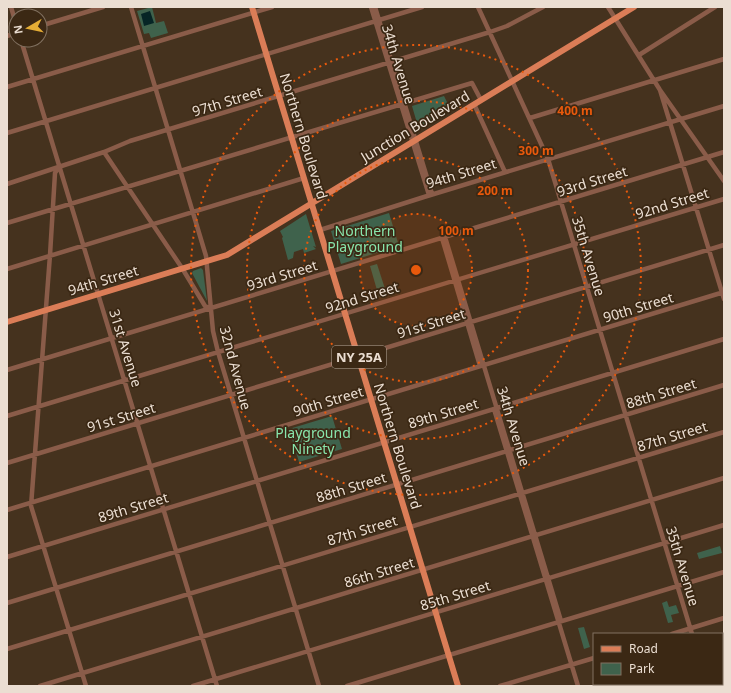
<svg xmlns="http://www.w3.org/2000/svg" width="731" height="693" font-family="'Noto Sans',sans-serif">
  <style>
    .green { fill: #3f624c }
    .water { fill: #062525 }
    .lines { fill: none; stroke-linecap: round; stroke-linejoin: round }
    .minor { stroke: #8a5c49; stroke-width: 4.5 }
    .major { stroke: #db7d57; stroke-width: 6 }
    .ring { fill: none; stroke: #e8590c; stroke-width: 2; stroke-dasharray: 2 4 }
    .labels { text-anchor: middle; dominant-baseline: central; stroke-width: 3.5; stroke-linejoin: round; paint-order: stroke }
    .shield { fill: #3b2814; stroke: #b6a799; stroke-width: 1 }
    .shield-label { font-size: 13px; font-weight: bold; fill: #ebded2 }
    .street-label { font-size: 14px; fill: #ebded2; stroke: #3b2814 }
    .park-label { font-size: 14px; fill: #88e5ac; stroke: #3b2814 }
    .centre { fill: #e8590c; stroke: #3b2814; stroke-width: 2 }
    .ring-label { font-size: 12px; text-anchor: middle; font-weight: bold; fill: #e8590c; stroke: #3b2814; stroke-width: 3.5; stroke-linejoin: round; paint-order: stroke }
  </style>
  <rect width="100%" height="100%" fill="#45321e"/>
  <path class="green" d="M152,7l4,16 8,-2 4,12 -17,5 -2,-5 -5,1 -7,-23z
    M444,96l7,14 -32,20 -7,-24z
    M389,213l10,33 -58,18 -10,-33z
    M306,214l10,33 -3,-1 3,3 -12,4 -1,-4 -9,3 -1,6 -5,2 -6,-22 1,-1 -3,-6z
    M377,264l10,31 -8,2 -9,-31z
    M201,268l2,2 4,31 -15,-28 1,-2z
    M332,416l10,33 -43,13 -10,-33z
    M720,546l2,7 -23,6 -2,-6z
    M667,601l2,6 7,-2 3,8 -8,2 2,7 -5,1 -6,-20z
    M584,627l6,20 -6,2 -6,-21z"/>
  <path class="water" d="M150,11l4,12 -10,3 -3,-12z"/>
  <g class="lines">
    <path class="minor" d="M11,7l5,17
      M131,7l75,249 7,75 5,21 101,334
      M371,7l58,188
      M375,7l57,187
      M478,7l70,152 144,475
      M608,7l52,83 64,91
      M40,26l63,-19
      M7,36l9,-3
      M21,40l196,646
      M639,55l76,-48
      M7,87l265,-80
      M660,90l64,209
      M474,104l31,68
      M530,118l194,-59
      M7,133l415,-126
      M104,152l78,116 23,38 4,2
      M59,167l-4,6 -5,82 -19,251 55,180
      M7,184l97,-32 26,-11 360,-109 17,-6 36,-19
      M7,223l465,-140 9,17
      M320,230l104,-33 300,-91
      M445,237l116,384
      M442,238l38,128
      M7,269l297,-91
      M7,370l717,-218
      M494,409l84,277
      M7,416l717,-217
      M7,463l717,-218
      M7,510l717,-218
      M7,557l717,-218
      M7,603l717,-218
      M672,634l52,-16
      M7,649l717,-217
      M722,665h2
      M707,684v2
      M40,686l684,-208
      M193,686l531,-161
      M347,686l377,-114
      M500,686l94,-28
      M654,686l7,-2"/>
    <path class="major" d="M252,7l206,679
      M7,322l220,-67 407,-248"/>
  </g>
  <circle cx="416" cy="270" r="56" fill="#e8590c" fill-opacity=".12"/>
  <g class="ring">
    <circle cx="416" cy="270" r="56"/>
    <circle cx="416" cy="270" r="112"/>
    <circle cx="416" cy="270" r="169"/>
    <circle cx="416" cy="270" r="225"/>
  </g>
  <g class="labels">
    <rect class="shield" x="332" y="346" width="54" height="22" rx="3"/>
    <g class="shield-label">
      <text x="359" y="357">NY 25A</text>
    </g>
    <g class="street-label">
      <text transform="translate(399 64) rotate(73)">34th Avenue</text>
      <text transform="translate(227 101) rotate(-17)">97th Street</text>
      <text transform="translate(415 126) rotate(-31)">Junction Boulevard</text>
      <text transform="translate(304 136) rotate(73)">Northern Boulevard</text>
      <text transform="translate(461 173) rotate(-17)">94th Street</text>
      <text transform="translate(592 181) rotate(-17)">93rd Street</text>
      <text transform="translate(672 203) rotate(-17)">92nd Street</text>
      <text transform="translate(589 256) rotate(73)">35th Avenue</text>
      <text transform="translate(282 275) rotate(-17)">93rd Street</text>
      <text transform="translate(103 280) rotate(-17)">94th Street</text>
      <text transform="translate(362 297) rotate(-17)">92nd Street</text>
      <text transform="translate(638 307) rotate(-17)">90th Street</text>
      <text transform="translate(431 323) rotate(-17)">91st Street</text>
      <text transform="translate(126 348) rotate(73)">31st Avenue</text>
      <text transform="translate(236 368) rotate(75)">32nd Avenue</text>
      <text transform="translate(661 393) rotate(-17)">88th Street</text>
      <text transform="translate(328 401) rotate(-17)">90th Street</text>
      <text transform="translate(443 413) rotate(-17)">89th Street</text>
      <text transform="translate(121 417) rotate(-17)">91st Street</text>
      <text transform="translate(514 426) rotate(73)">34th Avenue</text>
      <text transform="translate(672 436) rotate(-17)">87th Street</text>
      <text transform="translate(398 446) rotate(73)">Northern Boulevard</text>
      <text transform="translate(351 487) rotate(-17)">88th Street</text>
      <text transform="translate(133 507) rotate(-17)">89th Street</text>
      <text transform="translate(362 530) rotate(-17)">87th Street</text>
      <text transform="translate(683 566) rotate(73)">35th Avenue</text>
      <text transform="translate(379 572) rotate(-17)">86th Street</text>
      <text transform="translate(455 595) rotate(-17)">85th Street</text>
    </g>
    <g class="park-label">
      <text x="365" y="230">Northern<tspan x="365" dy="16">Playground</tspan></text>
      <text x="313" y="432">Playground<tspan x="313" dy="16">Ninety</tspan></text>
    </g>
  </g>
  <circle cx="416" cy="270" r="6" class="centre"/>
  <g class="ring-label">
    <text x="575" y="115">400 m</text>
    <text x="536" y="155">300 m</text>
    <text x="495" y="195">200 m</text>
    <text x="456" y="235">100 m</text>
  </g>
  <rect width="731" height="693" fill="none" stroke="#ebded2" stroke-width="16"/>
  <rect x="593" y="633" width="130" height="52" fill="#3b2814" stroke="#817160"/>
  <rect x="601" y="646" width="20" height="6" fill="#db7d57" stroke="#817160"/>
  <text x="629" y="653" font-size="12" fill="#ebded2">Road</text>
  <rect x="601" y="663" width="20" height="12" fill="#3f624c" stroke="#817160"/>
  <text x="629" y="673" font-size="12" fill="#ebded2">Park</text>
  <g transform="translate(28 28) rotate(261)"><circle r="19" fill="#3b2814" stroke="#817160"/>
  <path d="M0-3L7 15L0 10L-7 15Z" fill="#e5ad35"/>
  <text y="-6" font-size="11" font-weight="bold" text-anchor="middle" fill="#ebded2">N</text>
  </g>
</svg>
